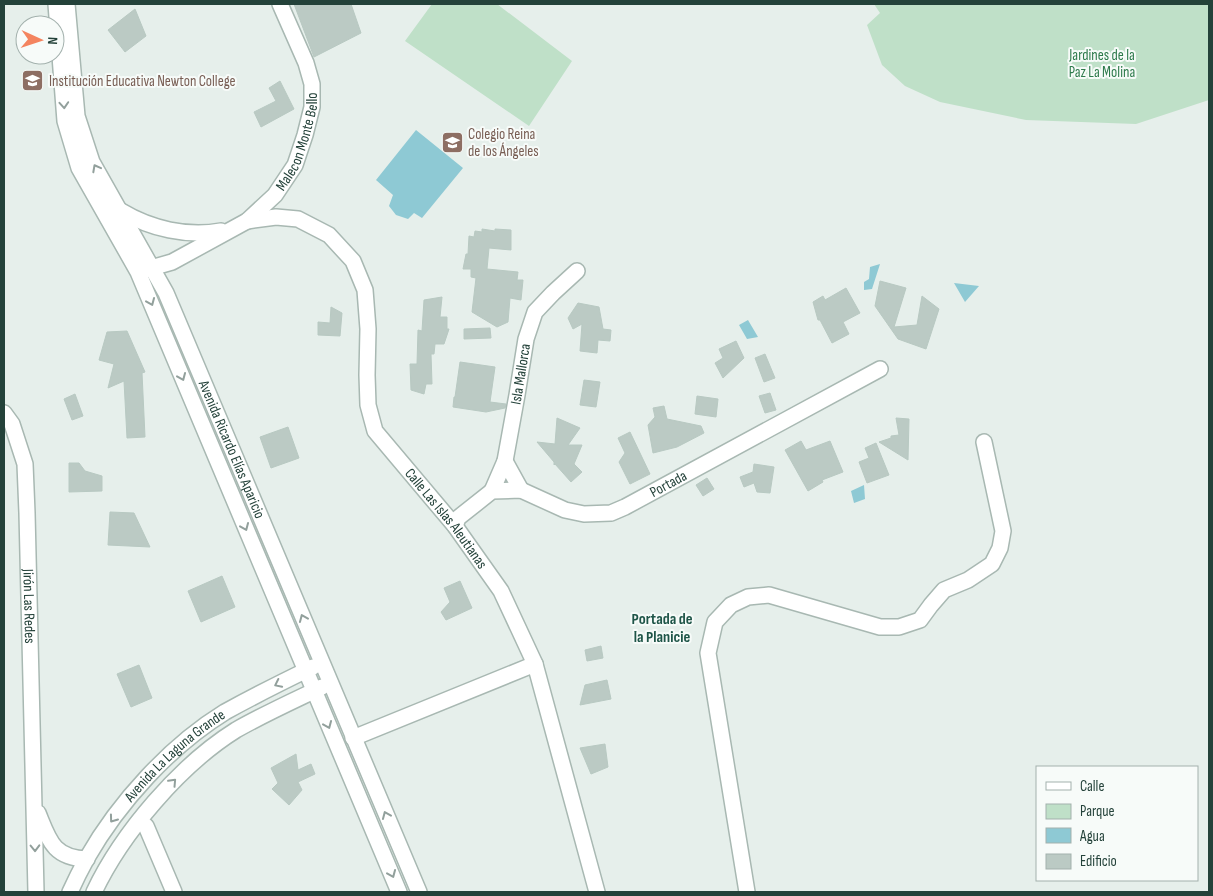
<svg xmlns="http://www.w3.org/2000/svg" width="1213" height="896" font-family="'Sofia Sans Condensed',sans-serif">
  <style>
    .green { fill: #bfe0c8 }
    .water { fill: #8ec9d4 }
    .building { fill: #bbcac4; stroke: #b8c9c2 }
    .lines { fill: none; stroke-linecap: round; stroke-linejoin: round }
    .minor-casing { stroke: #a8b8b2; stroke-width: 18 }
    .minor { stroke: #fff; stroke-width: 15 }
    .oneway { stroke: #92a09c }
    .labels { text-anchor: middle; dominant-baseline: central; stroke-width: 4; stroke-linejoin: round; paint-order: stroke }
    .park-label { font-size: 15px; fill: #2d7a4b; stroke: #f7fbf9 }
    .education-label { font-size: 15px; fill: #785e54; stroke: #f7fbf9; text-anchor: start }
    .street-label { font-size: 15px; fill: #24423a; stroke: #f7fbf9 }
    .neighbourhood-label { font-size: 16px; font-weight: bold; fill: #1f5548; stroke: #f7fbf9 }
  </style>
  <rect width="100%" height="100%" fill="#e6efeb"/>
  <path class="green" d="M432,4h65l75,57 -43,65 -124,-85z
    M874,4h335v96l-73,24 -110,-4 -86,-18 -35,-16 -23,-21 -15,-40 13,-12z"/>
  <path class="water" d="M416,130l47,38 -41,50 -8,-5 -6,6 -12,-4 -7,-9 4,-11 -17,-15z
    M880,264l-8,25 -8,1v-8l5,-3 1,-12z
    M954,283l25,3 -14,16z
    M748,320l10,17 -11,2 -8,-14z
    M864,485l1,14 -11,4 -3,-12z"/>
  <path class="building" d="M294,4h57l10,29 -47,24z
    M135,9l11,27 -21,16 -17,-22z
    M280,81l14,28 -33,18 -7,-15 22,-11 -7,-13z
    M482,229l13,2v-2l16,1v20l-22,-2 -2,21 31,3 -1,8h6l-2,20 -11,-2 -2,24 -11,5 -25,-15 4,-34 -5,-1v-8h-8l3,-15h2l1,-18 5,1 1,-6 7,1z
    M880,281l26,7 -12,39 23,-2 5,-29 17,13 -13,40 -28,-10 -23,-33z
    M846,288l14,25 -17,9 6,12 -17,9 -12,-23h-2l-5,-18 10,-6 2,4z
    M442,297l-2,20h7v12h2l-5,15h-9l-1,10h-3l1,30h-6l-2,10 -13,-4 -1,-26h7l1,-34 4,1 2,-31z
    M578,303l21,4 4,22 8,1 -1,11 -12,-1 -1,13 -17,-2 2,-27 -9,5 -5,-11z
    M331,307l11,6 -2,23 -22,-1v-13l12,1z
    M490,328l1,10 -27,1v-10z
    M127,331l18,41 -3,1 3,64 -18,1 -3,-57 -16,7 6,-24 -15,-4 8,-28z
    M736,341l8,17 -21,20 -8,-15 8,-5 -4,-9z
    M765,354l10,24 -11,4 -9,-24z
    M460,362l35,5 -5,35 16,2 -1,4 -19,4 -33,-5 1,-10h1z
    M584,380l16,2 -4,25 -16,-2z
    M770,393l6,17 -11,3 -6,-17z
    M75,394l8,22 -11,4 -8,-21z
    M697,396l21,3 -2,18 -21,-3z
    M664,406l3,13 34,7 3,7 -27,14 -24,6 -5,-28 7,-8 -2,-9z
    M557,418l23,10 -12,17h14l-8,19 8,8 -11,10 -16,-18 -1,1v-3l-17,-20 18,2z
    M896,418l13,1 -1,41 -29,-18 12,-4v-2l8,-1z
    M288,427l11,31 -28,10 -11,-31z
    M630,432l20,42 -20,10 -11,-22 6,-9 -7,-15z
    M801,441l5,9 24,-9 13,31 -21,8 1,2 -15,9 -23,-41z
    M876,443l13,32 -22,8 -8,-21 10,-4 -4,-10z
    M69,463h10l6,8 17,5v15l-33,1z
    M754,464l20,3 -4,26 -13,-1 -3,-9 -10,4 -4,-10 13,-5z
    M707,478l7,11 -11,7 -7,-11z
    M110,512l24,1 16,34 -42,-2z
    M222,576l13,31 -34,15 -13,-31z
    M460,581l12,27 -26,12 -5,-8 9,-10 -6,-14z
    M601,646l2,12 -16,3 -2,-11z
    M139,665l13,33 -21,9 -14,-33z
    M607,680l4,19 -31,6 5,-20z
    M605,744l3,23 -17,7 -11,-26z
    M296,754l2,16 13,-6 4,10 -17,8 4,8 -13,15 -17,-16 6,-6 -7,-15z"/>
  <g class="lines">
    <defs>
      <g id="minor">
        <path d="M56,4l9,117 14,47 59,104 261,620"/>
        <path id="s1" d="M67,4l10,112 15,46 74,131 253,599"/>
        <path d="M121,211c30,18 66,26 100,20"/>
        <path id="s2" d="M247,221l29,-4 22,2 31,16 24,26 12,29 3,39 -1,46 1,30 7,26 80,95 46,65 34,73 62,228"/>
        <path id="s3" d="M144,270l28,-8 75,-41 28,-26 20,-30 10,-30 7,-28v-23l-6,-21 -26,-59"/>
        <path id="s4" d="M4,413l8,11 13,40 2,49 9,379"/>
        <path d="M505,461l16,29"/>
        <path id="s5" d="M492,491l13,-30 12,-66 9,-56 9,-27 18,-19 24,-22"/>
        <path id="s6" d="M455,526l3,-8 34,-27 29,-1 44,20 19,4 27,-1 14,-6 255,-138"/>
        <path d="M353,738l182,-74"/>
        <path d="M38,813c11,27 15,45 49,46"/>
        <path d="M139,821l7,5 28,66"/>
        <path id="s7" d="M70,892c5,-11 11,-23 17,-34 32,-56 83,-112 138,-146 29,-16 59,-31 88,-45"/>
        <path d="M94,892c28,-59 86,-127 142,-162 28,-16 57,-29 86,-43"/>
        <path d="M747,892l-39,-239 7,-31 16,-17 17,-8 21,-2 111,32h19l21,-7 11,-15 13,-15 24,-10 24,-16 8,-16 3,-17 -19,-89"/>
      </g>
    </defs>
    <use href="#minor" class="minor-casing"/>
    <use href="#minor" class="minor"/>
  </g>
  <defs><path id="oneway-chevron" d="M-2-3.5L2.5 0L-2 3.5" fill="none" stroke-width="1.6" stroke-linecap="round" stroke-linejoin="round" transform="scale(1.25)"/></defs>
  <g class="oneway">
    <use href="#oneway-chevron" transform="translate(64 105) rotate(86)"/>
    <use href="#oneway-chevron" transform="translate(96 168) rotate(-118)"/>
    <use href="#oneway-chevron" transform="translate(151 302) rotate(67)"/>
    <use href="#oneway-chevron" transform="translate(182 377) rotate(67)"/>
    <use href="#oneway-chevron" transform="translate(245 527) rotate(67)"/>
    <use href="#oneway-chevron" transform="translate(303 618) rotate(-113)"/>
    <use href="#oneway-chevron" transform="translate(278 684) rotate(154)"/>
    <use href="#oneway-chevron" transform="translate(328 725) rotate(67)"/>
    <use href="#oneway-chevron" transform="translate(173 782) rotate(-47)"/>
    <use href="#oneway-chevron" transform="translate(386 815) rotate(-113)"/>
    <use href="#oneway-chevron" transform="translate(113 819) rotate(126)"/>
    <use href="#oneway-chevron" transform="translate(35 848) rotate(89)"/>
    <use href="#oneway-chevron" transform="translate(392 874) rotate(67)"/>
  </g>
  <defs>
    <symbol id="school-square" viewBox="-11 -11 22 22"><rect x="-9" y="-9" width="18" height="18" rx="4" fill="#8d6e63" stroke="#f7fbf9"/><path d="M0-5L7-2L0 1L-7-2ZM-4 1L0 2.5L4 1V4Q0 6-4 4Z" fill="#fff"/></symbol>
  </defs>
  <g fill-rule="evenodd">
    <use href="#school-square" x="20" y="68" width="25" height="25"/>
    <use href="#school-square" x="440" y="130" width="25" height="25"/>
  </g>
  <g class="labels">
    <g class="park-label">
      <text x="1102" y="55">Jardines de la<tspan x="1102" dy="17">Paz La Molina</tspan></text>
    </g>
    <g class="education-label">
      <text x="49" y="81">Institución Educativa Newton College</text>
      <text x="468" y="134">Colegio Reina<tspan x="468" dy="17">de los Ángeles</tspan></text>
    </g>
    <g class="street-label">
      <text stroke="none"><textPath href="#s3" startOffset="212">Malecon Monte Bello</textPath></text>
      <text stroke="none"><textPath href="#s5" startOffset="121">Isla Mallorca</textPath></text>
      <text stroke="none"><textPath href="#s1" startOffset="481">Avenida Ricardo Elías Aparicio</textPath></text>
      <text stroke="none"><textPath href="#s6" startOffset="240">Portada</textPath></text>
      <text stroke="none"><textPath href="#s2" startOffset="408">Calle Las Islas Aleutianas</textPath></text>
      <text stroke="none"><textPath href="#s4" startOffset="198">Jirón Las Redes</textPath></text>
      <text stroke="none"><textPath href="#s7" startOffset="174">Avenida La Laguna Grande</textPath></text>
    </g>
    <g class="neighbourhood-label">
      <text x="662" y="619">Portada de<tspan x="662" dy="18">la Planicie</tspan></text>
    </g>
  </g>
  <rect width="1213" height="896" fill="none" stroke="#24423a" stroke-width="10"/>
  <rect x="1036" y="766" width="162" height="115" fill="#f7fbf9" stroke="#a3b1ad"/>
  <rect x="1046" y="782" width="25" height="8" fill="#ffffff" stroke="#a3b1ad"/>
  <text x="1080" y="791" font-size="15" fill="#24423a">Calle</text>
  <rect x="1046" y="804" width="25" height="15" fill="#bfe0c8" stroke="#a3b1ad"/>
  <text x="1080" y="816" font-size="15" fill="#24423a">Parque</text>
  <rect x="1046" y="828" width="25" height="15" fill="#8ec9d4" stroke="#a3b1ad"/>
  <text x="1080" y="841" font-size="15" fill="#24423a">Agua</text>
  <rect x="1046" y="854" width="25" height="15" fill="#bbcac4" stroke="#a3b1ad"/>
  <text x="1080" y="866" font-size="15" fill="#24423a">Edificio</text>
  <g transform="translate(40 40) rotate(93)"><circle r="24" fill="#f7fbf9" stroke="#a3b1ad"/>
  <path d="M0-4L9 19L0 12L-9 19Z" fill="#f4845f"/>
  <text y="-8" font-size="14" font-weight="bold" text-anchor="middle" fill="#24423a">N</text>
  </g>
</svg>
